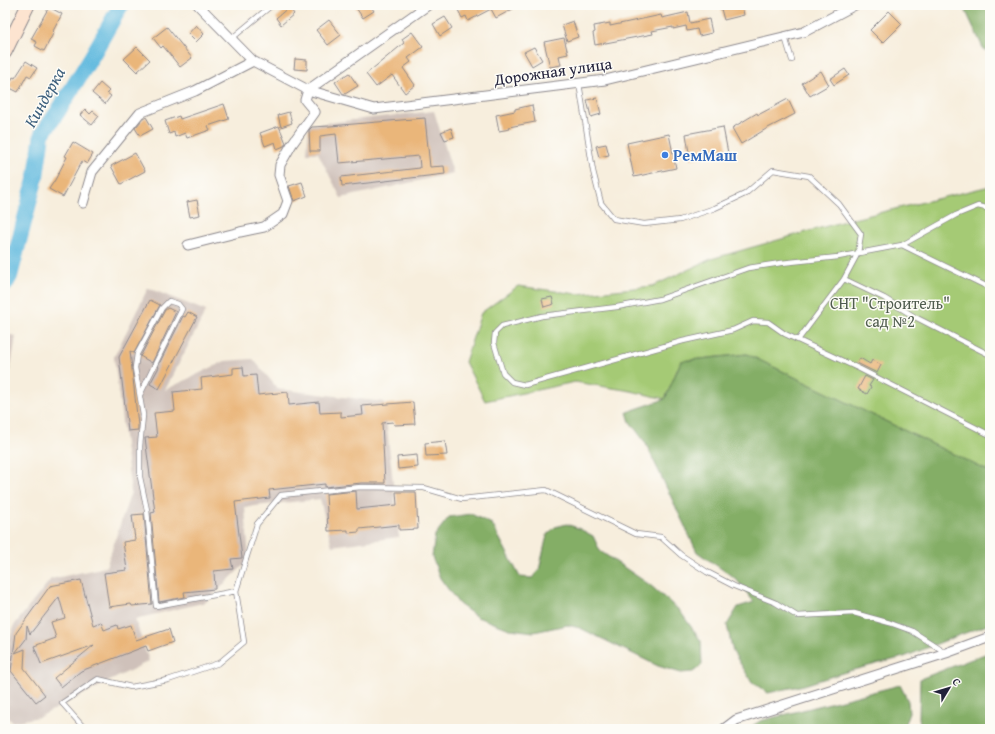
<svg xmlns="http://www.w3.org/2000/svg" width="995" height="734" font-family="'Gentium Book Plus',serif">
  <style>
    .industrial { fill: #cfc1ba }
    .green { fill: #a5ca75; stroke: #647658 }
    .forest { fill: #84ae66; stroke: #536850 }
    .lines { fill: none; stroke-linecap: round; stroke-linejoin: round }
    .river { stroke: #61b9de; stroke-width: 16 }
    .building { fill: #eab67a }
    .lane-casing { stroke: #8c888c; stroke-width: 6 }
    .street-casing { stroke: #8c888c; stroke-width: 11 }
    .secondary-casing { stroke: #8c888c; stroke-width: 15 }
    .lane { stroke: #fff; stroke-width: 4.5 }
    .street { stroke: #fff; stroke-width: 9 }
    .secondary { stroke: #fde4d0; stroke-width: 13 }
    .shop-dot { fill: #3f7fe0; stroke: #fdfcf7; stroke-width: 1.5 }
    .labels { text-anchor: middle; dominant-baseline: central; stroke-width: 3; stroke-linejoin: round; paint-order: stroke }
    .street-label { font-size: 16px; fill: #22223b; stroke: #fdfcf7 }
    .shop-label { font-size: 16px; font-weight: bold; fill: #366cbe; stroke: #fdfcf7; text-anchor: start }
    .park-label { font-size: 16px; fill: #505d4f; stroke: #fdfcf7 }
    .water-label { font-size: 17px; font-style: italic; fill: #3b5e7c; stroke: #fdfcf7 }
  </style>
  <rect width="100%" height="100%" fill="#fdfcf7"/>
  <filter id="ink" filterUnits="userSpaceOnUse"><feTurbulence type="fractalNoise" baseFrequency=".025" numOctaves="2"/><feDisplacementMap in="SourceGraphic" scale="8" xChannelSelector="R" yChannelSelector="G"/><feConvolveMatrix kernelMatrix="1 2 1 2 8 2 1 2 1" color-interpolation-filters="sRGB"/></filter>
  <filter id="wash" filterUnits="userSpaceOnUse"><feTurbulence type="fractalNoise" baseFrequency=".012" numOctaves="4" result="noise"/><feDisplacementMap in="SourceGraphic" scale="16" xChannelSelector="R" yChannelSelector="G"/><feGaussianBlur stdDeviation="0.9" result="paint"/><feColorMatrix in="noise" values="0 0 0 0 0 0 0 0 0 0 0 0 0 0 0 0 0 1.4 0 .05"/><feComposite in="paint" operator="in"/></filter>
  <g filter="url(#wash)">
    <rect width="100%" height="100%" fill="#f7eedd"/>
    <path class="industrial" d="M434,111l19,62 -112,25 -23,-45h-11l2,-28z
      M148,288l58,23 -41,79 60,-29 28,-2 25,30 106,13 15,135 -67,9 -12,-47 -75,8 4,53 -43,42 -71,17 14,42 -110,56 -26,5 -8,-6v-55l8,-34 38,-48 55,-12 25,-75 -17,-135z
      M5,334l11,2 -11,66z"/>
    <path class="green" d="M990,186v286l-243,-118 -66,7 -16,38 -34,-8 -56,-9 -90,19 -20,-39 16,-49 37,-27 59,8 76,-8 58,-27 134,-38z"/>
    <path class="forest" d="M963,5h27v45h-6z
      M747,354l243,118v152l-33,12 -53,21 -55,14 -45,14 -36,8 -16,-11 -19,-30 -6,-27 11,-18 16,-5 -18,-23 -39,-27 -52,-110 -15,-20 -3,-10 38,-13 16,-38z
      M471,514l21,10 28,53 12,1 7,-8 8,-35 8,-8 12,-3 13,5 13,7 7,15 50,34 30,26 21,30 1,24 -9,7 -12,1 -23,-7 -78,-38 -13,-3 -33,7 -24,-3 -33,-12 -18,-13 -19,-26 -8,-21 3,-22 14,-18z
      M990,652v77h-69l-2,-11 1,-39z
      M900,685l8,16 1,12 -6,16h-156l13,-8z"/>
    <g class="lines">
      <path class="river" d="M5,285l5,-9 26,-100 6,-42 15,-21 35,-57 29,-51"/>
    </g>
    <g id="blocks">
      <path class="building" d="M354,5h16l4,6 -11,7z
        M467,5h53l-24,13 -5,-9 -23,12 -2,-5 -4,2 -4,-8z
        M735,5h7l2,10 -20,5 -3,-11z
        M49,7l13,7 -9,17 1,1 -10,19 -9,-5 2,-4 -6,-3z
        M289,7l5,7 -13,11 -5,-7z
        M889,11l13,13 -19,19 -13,-13z
        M688,12l2,11 19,-4 3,14 -13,3 -2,-7 -10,2 -1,-5 -13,3v-2l-21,4 1,3 -58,11 -2,-12 2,-1 -1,-6 16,-3v3l51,-11 1,3z
        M445,17l7,11 -12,8 -7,-12z
        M329,20l12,15 -13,10 -12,-15z
        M573,21l5,16 -11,4 -5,-16z
        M196,25l8,9 -8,8 -8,-8z
        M167,27l25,31 -12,9 -17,-21 -2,2 -8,-10z
        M412,32l11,15 -15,11 3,4 -8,6 12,17 -10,8 -13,-18 -16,12 -10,-13 38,-31 -2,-4z
        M564,38l4,16 -9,2 2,9 -11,2 -6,-25z
        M137,47l13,13 -13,12 -13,-13z
        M534,47l8,13 -10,6 -8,-14z
        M295,59l12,1v10l-13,-1z
        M26,61l11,7 -6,9 -4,-2 -9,17 -10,-5 5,-10 2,1z
        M845,69l4,6 -15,10 -4,-6z
        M821,71l8,14 -19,11 -8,-13z
        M349,73l9,13 -13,8h-2l-8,-12z
        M100,83l9,8 -2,2 4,3 -6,8 -13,-11z
        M597,98l4,16 -10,3 -4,-17z
        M788,99l7,15 -29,15 -25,15 -9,-16 25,-15 1,2z
        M224,104l5,15 -21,7 2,4 -23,8 -2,-5 -10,4 -1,-5 -5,2 -4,-13 14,-5 1,3z
        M532,105l3,17 -26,5 1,2 -11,2 -3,-16 19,-4v-2z
        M85,109l5,5 3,-3 6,5 -7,9 -12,-10z
        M289,112l3,11 -11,4 -3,-12z
        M146,117l7,12 -13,7 -5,-8 8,-9z
        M425,118l5,49 14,-1 1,8 -103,12 -1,-9 79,-9 -1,-12 -80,7 -3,-29 -16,2v15h-10l-1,-21 3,-3 18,-1z
        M279,126l7,17 -2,3 -7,3 -2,-7 -10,4 -5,-13z
        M723,127l5,26 -38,6 -4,-25z
        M451,128l3,9 -9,3 -4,-8z
        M669,134l7,34 -42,9 -7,-34z
        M73,142l20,12 -6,10 -5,-3 -19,36 -14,-8 6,-9 12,-23 -2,-1z
        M606,144l3,11 -10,2 -3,-11z
        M135,153l10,18 -24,13 -10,-18z
        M302,182l5,14 -13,5 -5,-15z
        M197,200l3,15 -10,2 -3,-15z
        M552,297l2,7 -10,3 -2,-8z
        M150,300l10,5 -26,48 -4,-2 8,74v5l-10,1 -9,-74z
        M168,308l8,4 -24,51 -12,-7 1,-1 24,-45z
        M188,312l9,5 -38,72 -9,-5 9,-17 -1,-1 25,-50 2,1z
        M860,358l10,6 2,-4 9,5 -4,8 -20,-10z
        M243,367l1,9 12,-1 2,20 30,-3 1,13 30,-3 1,11 21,-1v5l22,-2 -1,-9 51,-4 2,22 -21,1 -1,-3 -11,1 3,60h-24l-36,4v-3l-56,6 1,8 -35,4 7,56 -11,1 2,10 -19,2 1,18 -31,3 1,5 -26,5 -8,-89 4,-1 -10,-74 12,-1 -3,-24 21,-2 -2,-19 29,-3 -1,-11 32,-4v-6z
        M865,376l8,4 -4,6 2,1 -4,7 -9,-5z
        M445,441l2,14 -21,1 -1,-13z
        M417,455l1,12 -20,2 -1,-12z
        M356,491l1,18 40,-4 -1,-13h20l2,37 -19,1v-5l-40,4v3l-11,1v-3l-20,1 -2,-37z
        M144,514l8,90 -20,2 -1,-2 -22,3 -5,-34 23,-3 -4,-28 12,-2 -3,-25z
        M81,580l12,45 8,-3 3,8 13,-5 1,4 13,-4 5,15 33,-11 4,13 -25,9 -2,-5 -65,25 -20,16 -7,-9 40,-33 -53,19 -7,-18 22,-8 -5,-16 14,-4 -6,-21 -29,37 -3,-8 -1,13 -11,14 10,-4 -1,19 21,27 -9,7 -25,-31 5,-38 34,-47z"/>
    </g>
  </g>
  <g filter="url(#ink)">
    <use href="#blocks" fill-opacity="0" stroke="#8c888c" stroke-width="1"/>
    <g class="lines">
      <defs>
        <path id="lane" d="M785,37l7,23
          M231,39l41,-34
          M579,83l14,88 8,32 13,16 30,5 36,-4 35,-12 30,-14 28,-24 36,6 30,28 22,30 -3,19 -14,26 -46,61
          M990,209l-12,-3 -22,9 -54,30 -64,12 -57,6 -33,5 -88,31 -43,8 -75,9 -40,10 -7,7 -1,10 9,30 9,9 13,3 158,-44 50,-11 20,-9 15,1 17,12 75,35 130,66
          M902,245l88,43
          M844,279l40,19 31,19 75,38
          M140,395l42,-86 -4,-5 -9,-3 -7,7 -25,46 -2,14 8,47 -3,31v31l7,33 9,96 80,-15
          M85,729l-23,-26 36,-24 33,8 37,-7 51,-17 25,-21 -8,-51 21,-67 24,-29 80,-8 63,1 38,11 84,-9 90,44 25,3 20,18 26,17 27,14 42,17 21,13 57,-3 36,10 22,8 33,21"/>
        <path id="street" d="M198,5l55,56 55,29 66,19 231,-29 199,-48 51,-27
          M83,203l9,-31 48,-59 55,-22 58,-30
          M188,245l52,-13 24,-5 19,-13 5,-13 -9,-26 1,-10 12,-21 23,-32 -10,-12 3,-10 120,-85
          M724,729l12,-9 210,-67 44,-16"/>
        <path id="secondary" d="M5,52l23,-47"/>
      </defs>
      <use href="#lane" class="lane-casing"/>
      <use href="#street" class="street-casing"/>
      <use href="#secondary" class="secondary-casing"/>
      <use href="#lane" class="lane"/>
      <use href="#street" class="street"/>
      <use href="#secondary" class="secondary"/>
    </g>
  </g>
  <circle class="shop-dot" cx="665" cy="155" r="4"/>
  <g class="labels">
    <g class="street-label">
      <text transform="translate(553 71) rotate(-8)">Дорожная улица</text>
    </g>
    <g class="shop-label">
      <text x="673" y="155">РемМаш</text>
    </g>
    <g class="park-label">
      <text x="890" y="303">СНТ "Строитель"<tspan x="890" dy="18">сад №2</tspan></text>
    </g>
    <g class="water-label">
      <text transform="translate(44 97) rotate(-61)">Киндерка</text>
    </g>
  </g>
  <rect width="995" height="734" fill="none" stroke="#fdfcf7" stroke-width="20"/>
  <g transform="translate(949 688) rotate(52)" stroke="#fdfcf7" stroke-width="3" paint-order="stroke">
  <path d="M0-3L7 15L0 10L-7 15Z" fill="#22223b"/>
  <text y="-6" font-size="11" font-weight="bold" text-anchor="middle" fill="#22223b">С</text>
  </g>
</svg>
